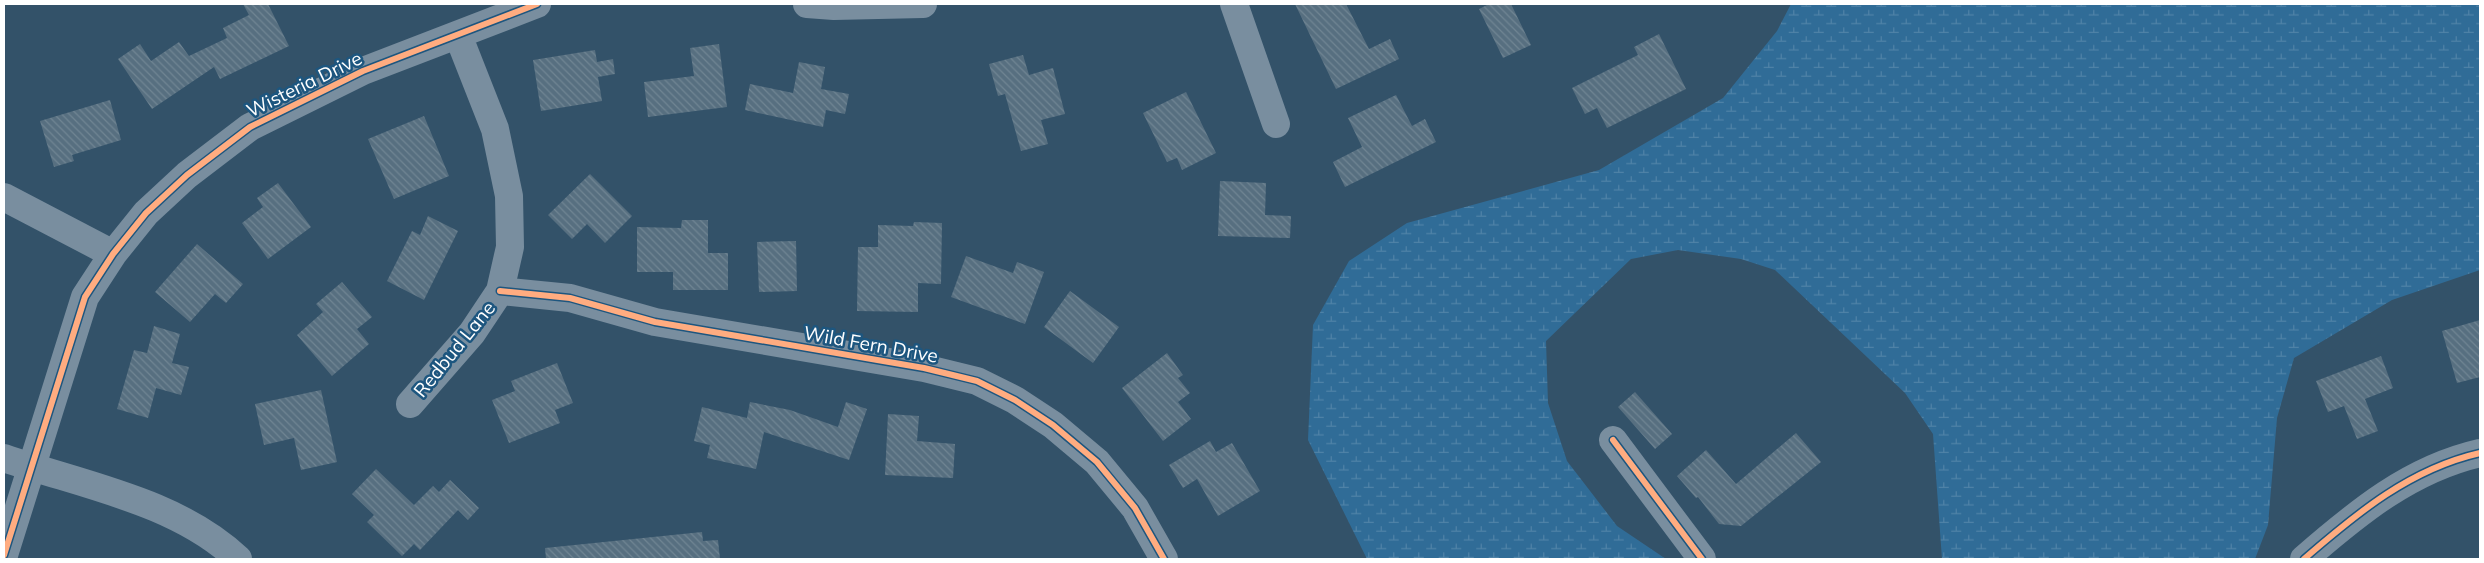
<svg xmlns="http://www.w3.org/2000/svg" width="2484" height="563" font-family="Mulish,sans-serif">
  <style>
    .wetland { fill: url(#wetland-marsh) }
    .building { fill: url(#building-back-hatch) }
    .lines { fill: none; stroke-linecap: round; stroke-linejoin: round }
    .minor { stroke: #798e9f; stroke-width: 28 }
    .cycleway-casing { stroke: #1d567f; stroke-width: 9 }
    .cycleway { stroke: #ffac80; stroke-width: 6 }
    .labels { text-anchor: middle; dominant-baseline: central; stroke-width: 5; stroke-linejoin: round; paint-order: stroke }
    .street-label { font-size: 19px; fill: #fff; stroke: #1d567f }
  </style>
  <defs>
    <pattern id="wetland-marsh" width="20" height="14" patternUnits="userSpaceOnUse" patternTransform="scale(1.25)"><rect width="20" height="14" fill="#306c97"/><path d="M1 5h8M5 5V1M11 12h8M15 12V8" fill="none" stroke="#4f82a7"/></pattern>
    <pattern id="building-back-hatch" width="6" height="6" patternUnits="userSpaceOnUse" patternTransform="scale(1.25)"><rect width="6" height="6" fill="#576f80"/><path d="M-1 5l2 2M0 0l6 6M5-1l2 2" fill="none" stroke="#708593"/></pattern>
  </defs>
  <rect width="100%" height="100%" fill="#335269"/>
  <path class="wetland" d="M1791,4h689v266l-88,30 -98,58 -17,60 -9,107 -13,34h-313l-9,-125 -28,-41 -130,-123 -34,-11 -63,-9 -47,9 -85,82 2,62 19,58 50,65 49,33h-299l-59,-119 5,-115 36,-64 58,-38 192,-53 124,-72 54,-67z"/>
  <path class="building" d="M243,4h25l21,42 -69,33 -6,-12 -62,42 -34,-50 22,-15 11,17 28,-19 10,14 38,-18 -4,-10 26,-13z
    M1295,4h51l23,45 21,-10 9,20 -63,30z
    M1489,4h22l20,41 -28,13 -24,-49z
    M1659,34l27,55 -79,39 -10,-20 -12,6 -13,-26 66,-33 -4,-8z
    M719,44l8,63 -79,10 -4,-35 50,-6 -4,-28z
    M595,50l2,12 16,-3 2,15 -17,3 4,24 -61,10 -8,-51z
    M1023,55l6,20 24,-7 12,46 -24,6 7,24 -27,7 -16,-57 -7,2 -9,-32z
    M799,62l26,5 -4,22 28,5 -4,20 -19,-4 -3,17 -78,-17 5,-26 43,9z
    M1186,92l30,61 -34,17 -5,-12 -10,4 -24,-49z
    M1396,95l16,31 13,-7 11,23 -91,45 -12,-25 29,-15 -14,-29z
    M110,100l11,40 -49,15 2,6 -20,6 -14,-46z
    M424,116l25,60 -55,23 -26,-60z
    M590,174l42,42 -27,27 -18,-19 -15,15 -24,-24z
    M1220,181l46,2 -1,32 26,1 -1,22 -72,-2z
    M278,183l33,44 -43,32 -26,-36 21,-16 -6,-9z
    M428,216l30,15 -34,69 -37,-19 25,-50 8,4z
    M682,220h26v33h20v37h-55v-18h-36v-45l44,1z
    M914,222l28,1 -1,61 -23,-1v29l-61,-1 1,-64h20v-22l35,1z
    M796,241l1,50 -38,1 -2,-50z
    M197,244l46,40 -17,19 -11,-9 -25,28 -35,-30z
    M966,256l47,17 4,-11 27,10 -19,52 -74,-27z
    M342,282l30,35 -15,12 12,15 -37,32 -35,-41 26,-23 -7,-8z
    M1070,291l49,36 -26,36 -49,-36z
    M2480,320v57l-23,6 -15,-52z
    M154,326l26,8 -8,29 17,4 -8,28 -25,-7 -8,30 -31,-9 17,-59 13,3z
    M1167,353l16,22 -5,3 12,15 -12,9 13,17 -28,22 -41,-53z
    M2381,356l12,32 -28,11 13,32 -21,8 -13,-33 -16,6 -12,-31z
    M557,363l16,40 -18,7 5,13 -51,20 -17,-43 23,-9 -4,-10z
    M321,390l16,72 -36,8 -7,-32 -30,7 -9,-41z
    M1635,392l37,42 -17,15 -37,-42z
    M750,402l40,8 48,17 8,-25 21,7 -18,51 -85,-28 -8,37 -49,-11 3,-13 -16,-4 8,-34 45,11z
    M888,414l31,2 -2,25 38,3 -2,34 -68,-3z
    M1796,433l25,29 -80,64 -22,-2 -21,-27 -2,1 -19,-22 29,-26 30,34z
    M1210,441l6,11 16,-9 28,48 -42,25 -21,-37 -14,9 -14,-23z
    M376,469l38,36 19,-19 6,6 11,-12 29,28 -11,12 -10,-10 -38,40 -6,-6 -12,12 -35,-34 7,-7 -22,-21z
    M702,532l1,9 15,-1 2,19h-174l-1,-11z"/>
  <g class="lines">
    <path class="minor" d="M807,4l27,2 89,-2
      M1234,4l42,120
      M4,197l109,57
      M500,291l70,7 85,24 269,46 53,13 38,19 38,25 44,37 38,46 29,51
      M410,404l62,-71 28,-42 10,-44 -1,-51 -14,-67 -37,-94
      M1613,440l89,119
      M4,458c78,27 173,43 234,101
      M4,555l81,-258 28,-43 33,-41 41,-38 63,-48 113,-56 174,-67
      M2304,559c53,-46 106,-90 176,-106"/>
    <defs>
      <path id="cycleway" d="M500,291l70,7 85,24 269,46 53,13 38,19 38,25 44,37 38,46 29,51
        M1613,440l89,119
        M4,555l81,-258 28,-43 33,-41 41,-38 63,-48 113,-56 174,-67
        M2304,559c53,-46 106,-90 176,-106"/>
    </defs>
    <use href="#cycleway" class="cycleway-casing"/>
    <use href="#cycleway" class="cycleway"/>
  </g>
  <g class="labels">
    <g class="street-label">
      <text transform="translate(304 84) rotate(-26)">Wisteria Drive</text>
      <text transform="translate(871 344) rotate(10)">Wild Fern Drive</text>
      <text transform="translate(454 349) rotate(-51)">Redbud Lane</text>
    </g>
  </g>
  <rect width="2484" height="563" fill="none" stroke="#ffffff" stroke-width="10"/>
</svg>
